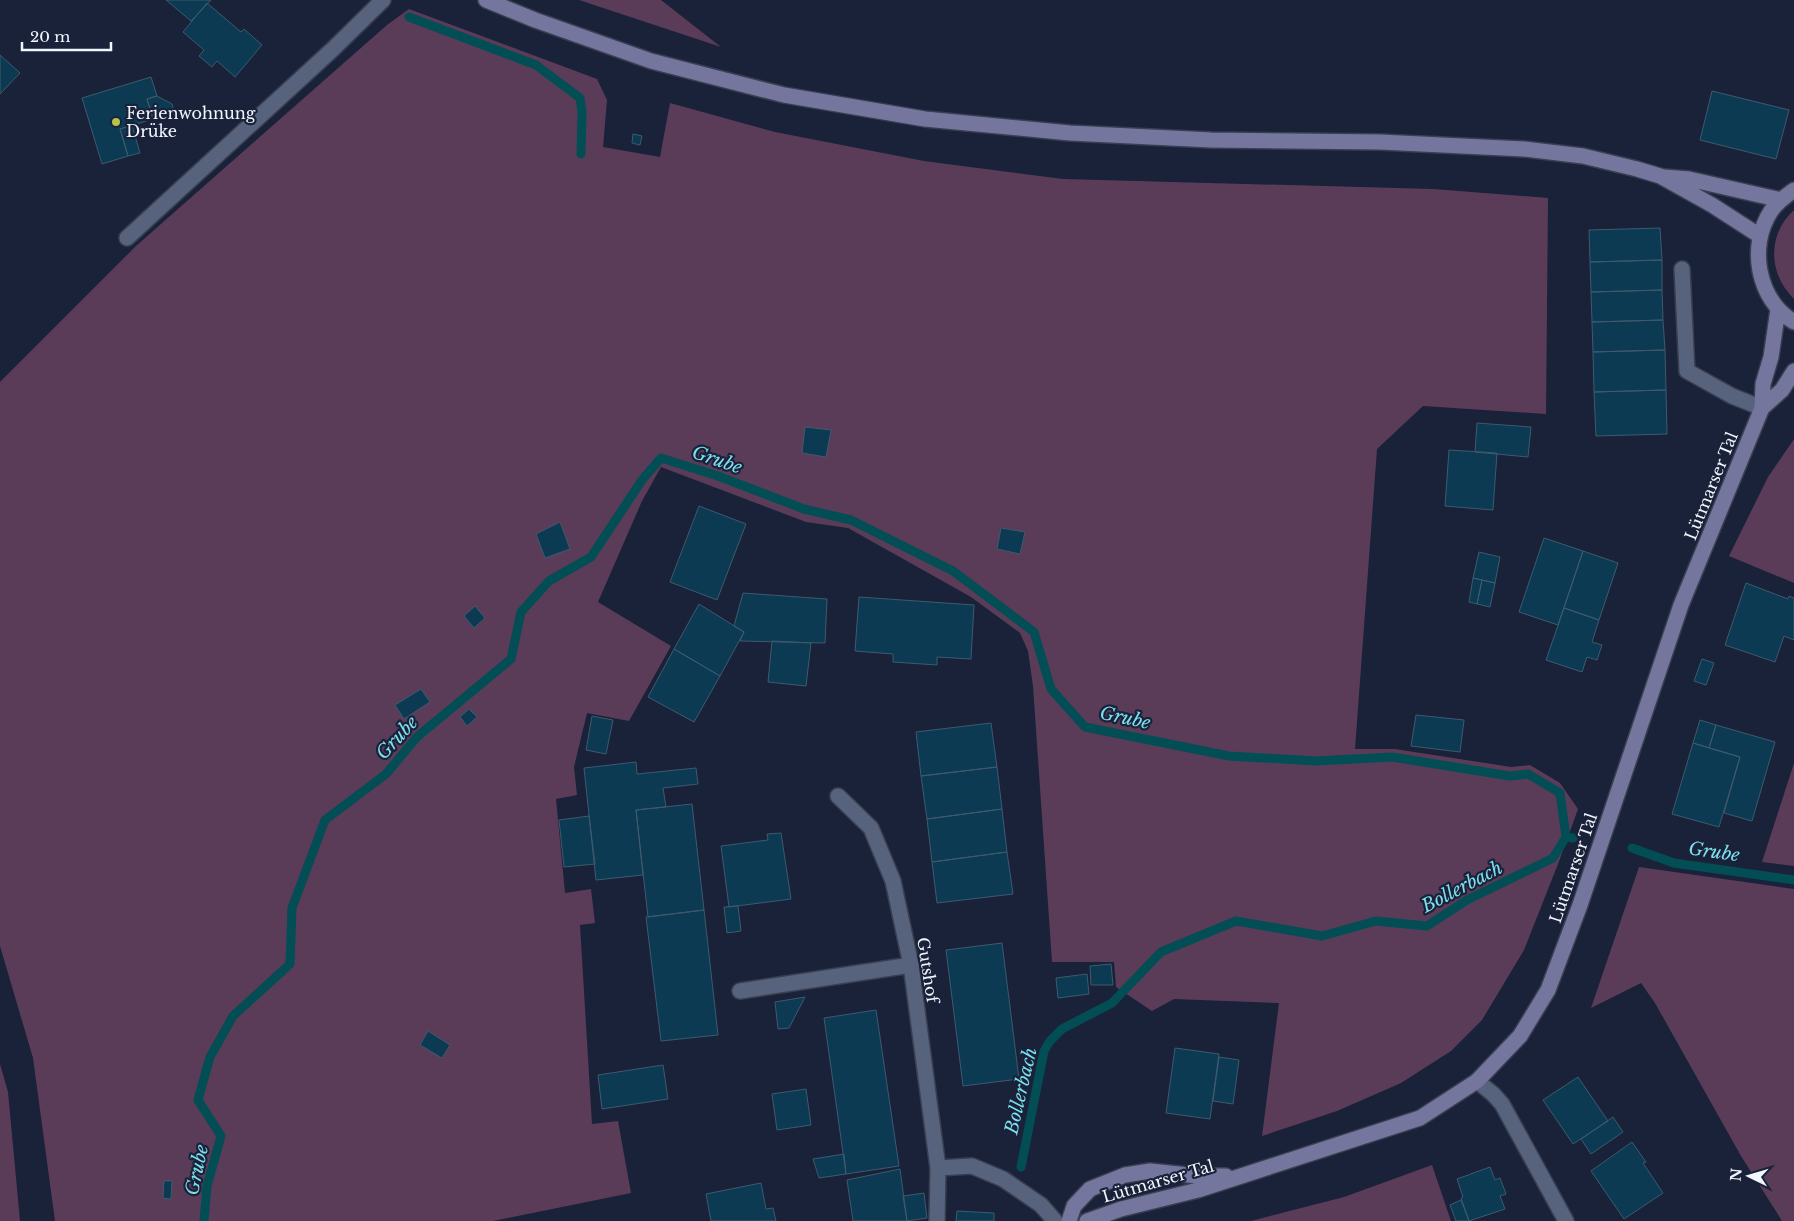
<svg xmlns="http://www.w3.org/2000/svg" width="1794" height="1221" font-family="'Libre Baskerville',serif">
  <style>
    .green { fill: #5a3c59 }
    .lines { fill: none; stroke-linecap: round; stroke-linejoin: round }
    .stream { stroke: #034d55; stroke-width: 9 }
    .building { fill: #0c3a53; stroke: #3e5a6d }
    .lane-casing { stroke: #393e50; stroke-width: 18 }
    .street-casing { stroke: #393e50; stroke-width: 18 }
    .secondary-casing { stroke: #393e50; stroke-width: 18 }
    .lane { stroke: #57627d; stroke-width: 15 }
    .street { stroke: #57627d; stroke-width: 15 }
    .secondary { stroke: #75769e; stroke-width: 15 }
    .poi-dot { fill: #b2c34c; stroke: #192239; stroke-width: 2 }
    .labels { text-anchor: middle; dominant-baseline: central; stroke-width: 4.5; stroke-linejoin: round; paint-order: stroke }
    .poi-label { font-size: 16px; fill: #f1f5fe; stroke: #192239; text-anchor: start }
    .street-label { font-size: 16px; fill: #f1f5fe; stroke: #192239 }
    .water-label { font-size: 18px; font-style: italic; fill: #7de0ee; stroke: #192239 }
  </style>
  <rect width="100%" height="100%" fill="#192239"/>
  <path class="green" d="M579,0h82l60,47z
    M409,9l188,70 10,21 -4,47 57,10 10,-54 105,29 149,29 139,18 370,10 115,9 -2,216 -123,-8 -46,43 -22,300h40l116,18 19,-2 30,18 18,26 -20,55 -34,86 -42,70 -31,31 -50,32 -64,28 -75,25 17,-133 -105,-4 -22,12 -36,-24 -2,-25h-62l-19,-276 -5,-35 -8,-18 -49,-36 -123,-69 -42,-6 -145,-55 -19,34 -44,101 73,44 -42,75 -42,-8 -13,54 3,28 -21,4 9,94 26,-4 4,34 -15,2 12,199 26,-3 13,72 -138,28h-438l-22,-163 -33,-112v-564l136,-136 251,-221z
    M1794,210v89c-26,-25 -27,-65 0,-89z
    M1794,439v144l-65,-27 39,-79z
    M1794,763v103l-32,-4z
    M1639,867l155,22v332h-12l-41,-65 -86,-153 -14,-20 -50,25z
    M0,1064l8,28 12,129h-20z
    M1432,1165l19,56h-200l93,-24z"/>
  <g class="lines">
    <path class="stream" d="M409,17l127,48 44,33 2,14 -1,42
      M1632,848l42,15 120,17
      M1021,1167l23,-116 6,-10 12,-12 50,-26 49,-51 75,-31 86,15 54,-15 51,5 40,-26 86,-42 13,-21
      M204,1221l3,-35 14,-50 -23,-36 12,-43 23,-41 57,-52 2,-56 33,-88 61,-46 31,-37 94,-78 10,-47 28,-31 42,-24 51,-77 19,-22 57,18 86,33 47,11 102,51 81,61 17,57 34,38 144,29 87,5 76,-4 118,19 18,-2 32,19 6,44 7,1"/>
  </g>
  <path class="building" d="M166,0h45l-20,21z
    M207,3l34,29 3,-3 18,16 -27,32 -18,-16 -5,6 -13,-11 5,-6 -21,-18z
    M0,55l20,18 -20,21z
    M151,77l6,19 -10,3 6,20 -33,10 8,27 -26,8 -20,-66z
    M1712,91l77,19 -13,49 -76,-19z
    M157,96l15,8 2,7 -21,7 -6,-19z
    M132,125l8,28 -12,3 -8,-27z
    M633,134l9,2 -2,9 -8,-2z
    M1660,228l2,32 -72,2 -1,-32z
    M1662,260v30l-71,2 -1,-30z
    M1662,290l1,30 -71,2 -1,-30z
    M1663,320l2,30 -72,2 -1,-30z
    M1665,350l1,40 -72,2 -1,-40z
    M1666,390l1,44 -71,2 -2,-44z
    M1477,423l54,4 -3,30 -53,-5z
    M805,427l26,3 -5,27 -24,-4z
    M1449,450l48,3 -4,57 -48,-4z
    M699,506l47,18 -29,76 -47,-18z
    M560,522l10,27 -25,9 -9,-24z
    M1001,528l24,4 -5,22 -23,-5z
    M1544,538l39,13 -25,74 -39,-13z
    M1583,551l35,12 -19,57 -35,-12z
    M1479,552l21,5 -5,26 -22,-5z
    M1473,578l9,2 -5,24 -8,-2z
    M1482,580l13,3 -5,24 -13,-3z
    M1746,583l42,16 1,-3 5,2v42l-10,-4 -9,26 -50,-17z
    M743,593l84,6 -2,44 -85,-2 4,-9 -10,-6z
    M859,597l115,8 -3,54 -34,-2v8l-44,-3v-8l-38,-3z
    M699,604l45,28 -24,44 -46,-27z
    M475,606l10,12 -11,10 -10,-12z
    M1564,608l35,12 -7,22 10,3 -5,15 -10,-3 -5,15 -36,-12z
    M772,641l39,2 -5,43 -38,-4z
    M674,649l46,27 -26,46 -46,-25z
    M1702,659l12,4 -8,22 -12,-4z
    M421,689l9,13 -26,17 -9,-14z
    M469,709l8,8 -10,9 -7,-9z
    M1416,715l48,5 -4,32 -49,-6z
    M592,716l21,4 -7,34 -20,-4z
    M1700,720l16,5 -7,23 -16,-5z
    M991,723l6,44 -76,9 -5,-44z
    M1716,725l59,17 -23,79 -28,-8 16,-56 -31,-9z
    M1693,743l47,14 -21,70 -47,-13z
    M636,762l1,12 59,-6 2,16 -35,4 3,19 -30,3 7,65 -47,5 -12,-112z
    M997,767l5,42 -75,10 -6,-43z
    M692,804l12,106 -56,7 -12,-107z
    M1002,809l5,43 -75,10 -5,-43z
    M589,816l6,48 -31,3 -5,-47z
    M781,833l10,66 -62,8 -8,-61 47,-6 -1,-6z
    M1007,852l6,42 -76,9 -5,-41z
    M738,906l3,25 -14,2 -3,-26z
    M704,910l14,125 -57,6 -15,-124z
    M1002,943l17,136 -56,7 -17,-136z
    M1111,964l2,21h-22l-1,-19z
    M1087,974l2,20 -31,4 -2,-20z
    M805,997l-16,31 -11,1 -3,-27z
    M876,1010l23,156 -53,8 -22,-156z
    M428,1031l22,14 -8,13 -22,-13z
    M1175,1048l44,6 -9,65 -44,-6z
    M1219,1057l20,3 -6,44 -20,-3z
    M663,1065l5,34 -66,10 -4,-34z
    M1578,1077l30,44 -35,23 -30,-44z
    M806,1089l5,36 -34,5 -5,-36z
    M1613,1117l10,15 -32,22 -10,-15z
    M1632,1142l14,20 -3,1 20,30 -39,26 -33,-48z
    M844,1154l2,20 -27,4 -6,-19z
    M1490,1167l5,13 5,-2 6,16 -6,2 5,13 -36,12 -8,-23 2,-1 -6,-18z
    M900,1169l7,52h-54l-6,-41z
    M164,1181h8l-1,18 -8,-1z
    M761,1183l5,26 7,-1 3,13h-65l-5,-27z
    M924,1193l3,25 -20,3 -4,-25z
    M1461,1200l8,21h-13l-6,-16z
    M957,1211l37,2v8h-38z"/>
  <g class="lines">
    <defs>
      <path id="lane" d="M127,238l206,-189 50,-49
        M1682,269l5,102 45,25 30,12
        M740,991l171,-26"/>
      <path id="street" d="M838,796l33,32 22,53 18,84 27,203 -1,53
        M1477,1081l16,13 9,10 64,117
        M938,1168l34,-2 31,13 38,26 14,16"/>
      <path id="secondary" d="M486,0l49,20 116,41 133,34 141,24 145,14 141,7 169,2 144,7 59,7 54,13 23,7 52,29 48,31
        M1664,177l25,2 92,21
        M1794,190c-8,6 -17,12 -23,21 -23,35 -14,88 23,111
        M1762,408l20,-18 12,-19
        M1069,1221l5,-15 16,-17 35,-14 25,-4 48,5h28
        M1087,1221l34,-12 77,-19 222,-72 57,-37 43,-45 28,-46 32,-85 101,-300 81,-197 1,-24 8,-27 7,-48"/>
    </defs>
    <use href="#lane" class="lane-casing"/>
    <use href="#street" class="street-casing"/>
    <use href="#secondary" class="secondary-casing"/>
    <use href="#lane" class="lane"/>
    <use href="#street" class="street"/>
    <use href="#secondary" class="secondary"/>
  </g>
  <circle class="poi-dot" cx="116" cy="122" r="5"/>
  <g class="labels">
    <g class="poi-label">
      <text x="126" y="113">Ferienwohnung<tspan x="126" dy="18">Drüke</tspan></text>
    </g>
    <g class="street-label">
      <text transform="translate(1711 486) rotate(-68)">Lütmarser Tal</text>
      <text transform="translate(1573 868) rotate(-71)">Lütmarser Tal</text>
      <text transform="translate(928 970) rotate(81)">Gutshof</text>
      <text transform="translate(1158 1181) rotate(-16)">Lütmarser Tal</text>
    </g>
    <g class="water-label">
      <text transform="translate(717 460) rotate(19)">Grube</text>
      <text transform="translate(1125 718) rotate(12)">Grube</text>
      <text transform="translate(397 738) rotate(-47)">Grube</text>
      <text transform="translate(1714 852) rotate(8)">Grube</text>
      <text transform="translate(1462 887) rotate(-28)">Bollerbach</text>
      <text transform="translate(1021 1091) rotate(-77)">Bollerbach</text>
      <text transform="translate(197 1170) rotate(-78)">Grube</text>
    </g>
  </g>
  <g transform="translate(1749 1176) rotate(275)" stroke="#192239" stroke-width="4" paint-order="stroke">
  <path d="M0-4L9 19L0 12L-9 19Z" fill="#f1f5fe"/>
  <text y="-8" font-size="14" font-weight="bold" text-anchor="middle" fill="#f1f5fe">N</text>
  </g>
  <path d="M22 42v8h89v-8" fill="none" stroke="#f1f5fe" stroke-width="2.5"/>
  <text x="30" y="42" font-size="15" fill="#f1f5fe" stroke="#192239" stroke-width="4" paint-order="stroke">20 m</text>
</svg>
